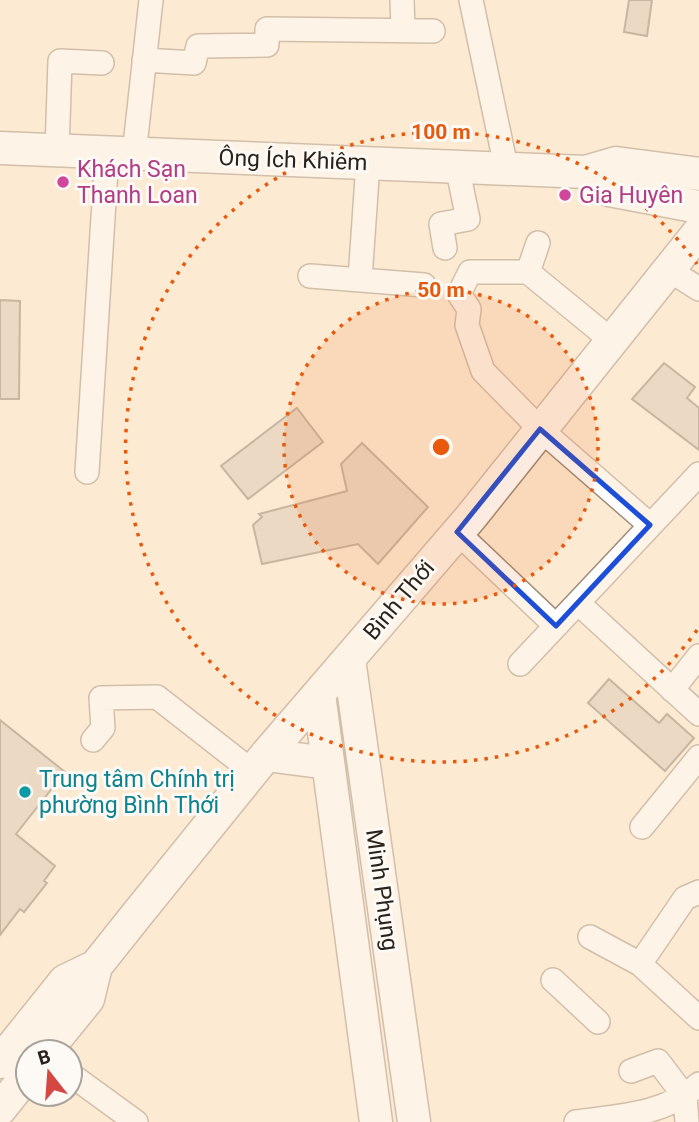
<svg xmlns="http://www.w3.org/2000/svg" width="699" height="1122" font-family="Roboto,sans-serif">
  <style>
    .building { fill: #d7c5af; stroke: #897864; stroke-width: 2 }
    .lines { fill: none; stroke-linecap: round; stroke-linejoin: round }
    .street-casing { stroke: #9e8c78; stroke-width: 26 }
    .secondary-casing { stroke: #9e8c78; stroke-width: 35 }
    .street { stroke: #fff; stroke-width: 23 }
    .secondary { stroke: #fff; stroke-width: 32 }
    .marked { fill: none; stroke: #1d4ed8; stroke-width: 5; stroke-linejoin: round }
    .ring { fill: none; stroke: #e8590c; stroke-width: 3.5; stroke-dasharray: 3.5 7 }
    .hotel-dot { fill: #d1479c; stroke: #fdf9f5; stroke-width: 2.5 }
    .culture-dot { fill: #0f9aa8; stroke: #fdf9f5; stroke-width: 2.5 }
    .labels { text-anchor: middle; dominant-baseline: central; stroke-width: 6; stroke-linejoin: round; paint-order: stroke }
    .street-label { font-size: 23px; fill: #2a231b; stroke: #fdf9f5 }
    .hotel-label { font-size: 23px; fill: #b23c85; stroke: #fdf9f5; text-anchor: start }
    .culture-label { font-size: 23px; fill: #0d838f; stroke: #fdf9f5; text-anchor: start }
    .centre { fill: #e8590c; stroke: #fdf9f5; stroke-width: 3.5 }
    .ring-label { font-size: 21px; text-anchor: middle; font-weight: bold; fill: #e8590c; stroke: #fdf9f5; stroke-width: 6; stroke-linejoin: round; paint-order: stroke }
  </style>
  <rect width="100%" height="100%" fill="#fdead3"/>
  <path class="building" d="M629,0h23l-5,36 -23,-4z
    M0,300l20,1 -1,98h-19z
    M664,363l31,24 -8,11 12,10v42l-67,-51z
    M297,408l26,34 -75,57 -27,-33z
    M362,443l66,64 -50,57 -20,-20 -96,20 -9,-39 9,-8 -3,-3 88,-23 -6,-27z
    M609,679l50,44 8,-9 27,24 -29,33 -77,-68z
    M0,720l65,52 -49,62 39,32 -11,15 3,2 -23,29 -4,-3 -20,26z"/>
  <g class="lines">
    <defs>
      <path id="street" d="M402,0l1,29
        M471,0l35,167
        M144,60l50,3 4,-17 69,-1v-16l166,2
        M57,151l3,-90 42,2
        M134,155l17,-155
        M538,243l-10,29h-58l-11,22 10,15 -2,16 16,46 57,58 110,96
        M445,248l-4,-24 27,-5 -11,-53
        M669,270l30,19
        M528,272l83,68
        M310,276l114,9
        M360,279l8,-116
        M87,472l20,-318
        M457,532l99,94
        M578,603l121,111
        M520,664l179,-190
        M672,690l27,-34
        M93,740l10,-12 -2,-30 56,-1 96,75
        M642,827l57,-70
        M590,937l50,27 59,54
        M640,964l45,-66 14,-6
        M553,980l45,42
        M631,1071l27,-10 27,36
        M70,1074l66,48
        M685,1097l2,25
        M576,1122c44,-6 89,-7 123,-38"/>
      <path id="secondary" d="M0,148l585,24 31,-9 83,11
        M585,172l24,18 90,17
        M349,659l65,463
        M319,694l57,428
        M266,755l62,8
        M45,1052l43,-53 8,-33 39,-49 131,-162 205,-238 228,-285
        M0,1062l65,-81 31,-15
        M0,1109l28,-35"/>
    </defs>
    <use href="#street" class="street-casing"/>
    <use href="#secondary" class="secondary-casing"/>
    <use href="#street" class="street"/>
    <use href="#secondary" class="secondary"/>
  </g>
  <path d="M0 0H699V1122H0ZM540,429l110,96 -94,101 -99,-94z" fill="#fdead3" fill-opacity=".55" fill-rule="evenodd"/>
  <path class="marked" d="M540,429l110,96 -94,101 -99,-94z"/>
  <circle cx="441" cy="447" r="157" fill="#e8590c" fill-opacity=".12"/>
  <g class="ring">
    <circle cx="441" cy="447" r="157"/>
    <path d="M697 630A315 315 0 1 1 697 264"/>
  </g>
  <g class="hotel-dot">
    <circle cx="63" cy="182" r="7"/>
    <circle cx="565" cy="195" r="7"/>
  </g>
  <circle class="culture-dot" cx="25" cy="792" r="7"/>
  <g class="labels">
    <g class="street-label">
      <text transform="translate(293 160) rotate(2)">Ông Ích Khiêm</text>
      <text transform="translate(399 600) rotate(-50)">Bình Thới</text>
      <text transform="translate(382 890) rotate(82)">Minh Phụng</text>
    </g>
    <g class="hotel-label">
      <text x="77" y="169">Khách Sạn<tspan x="77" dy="26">Thanh Loan</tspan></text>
      <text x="579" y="195">Gia Huyên</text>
    </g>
    <g class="culture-label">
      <text x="39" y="779">Trung tâm Chính trị<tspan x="39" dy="26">phường Bình Thới</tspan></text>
    </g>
  </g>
  <circle cx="441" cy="447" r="10" class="centre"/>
  <g class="ring-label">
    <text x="441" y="139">100 m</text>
    <text x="441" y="297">50 m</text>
  </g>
  <g transform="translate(49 1073) rotate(343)"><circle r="33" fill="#fdf9f5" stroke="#a9a39e" stroke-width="2"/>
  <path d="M0-5L12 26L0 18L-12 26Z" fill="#d54741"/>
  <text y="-10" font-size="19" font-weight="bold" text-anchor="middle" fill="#2a231b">B</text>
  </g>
</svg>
